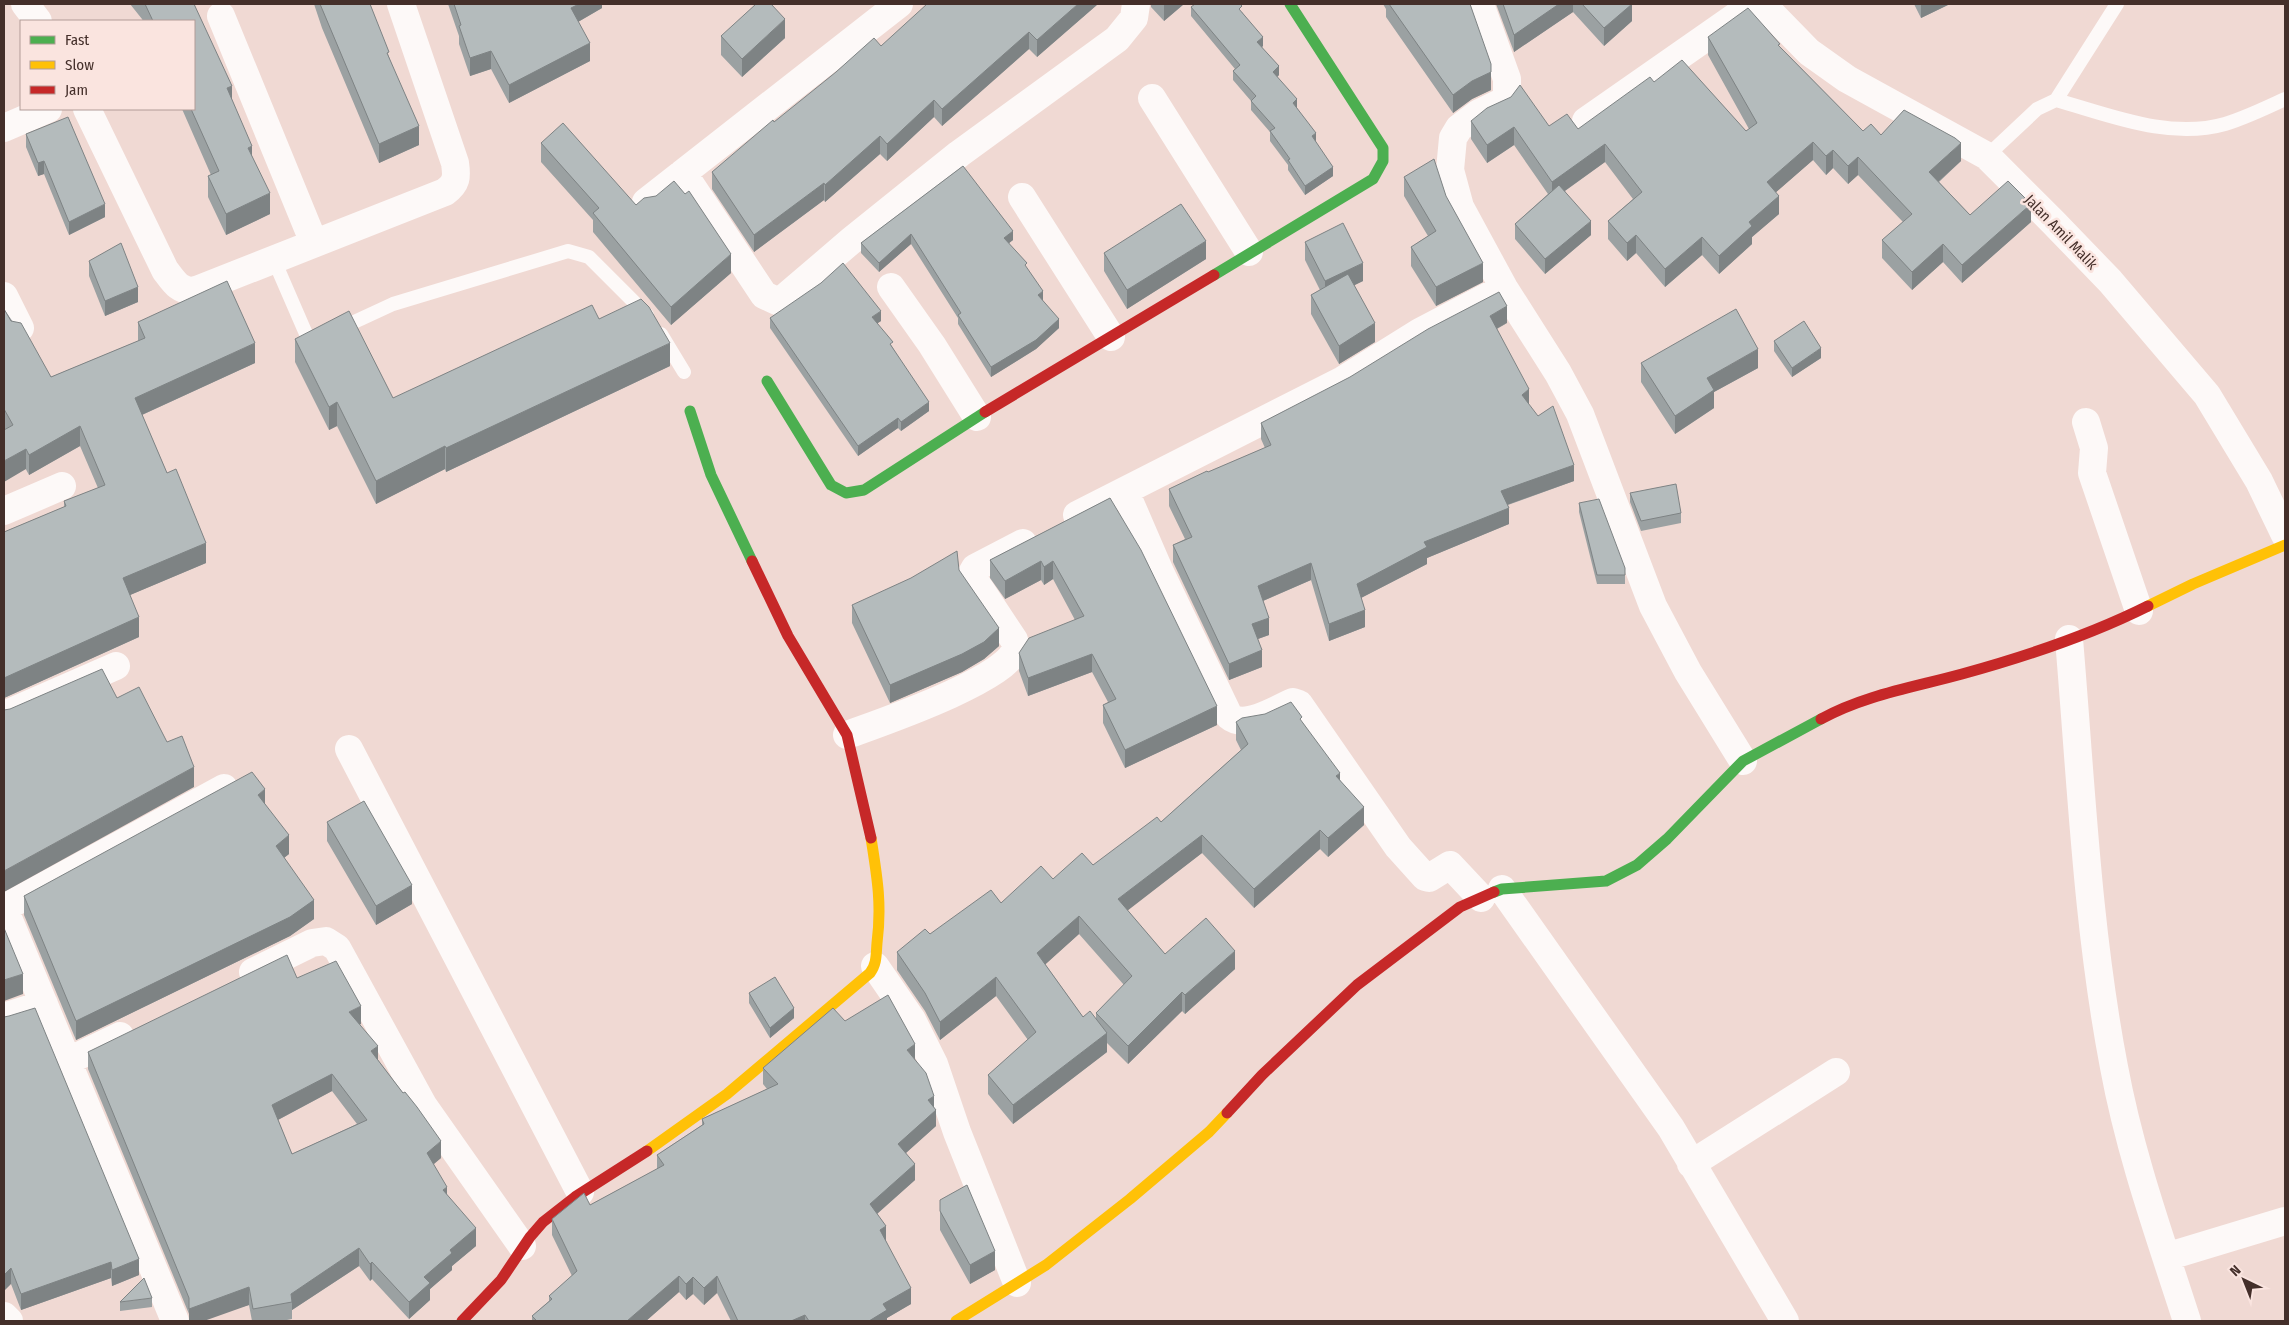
<svg xmlns="http://www.w3.org/2000/svg" width="2289" height="1325" font-family="'Fira Sans Condensed',sans-serif">
  <style>
    .lines { fill: none; stroke-linecap: round; stroke-linejoin: round }
    .lane { stroke: #fdf9f8; stroke-width: 14 }
    .street { stroke: #fdf9f8; stroke-width: 28 }
    .fast { stroke: #4caf50; stroke-width: 11 }
    .slow { stroke: #ffc107; stroke-width: 11 }
    .jam { stroke: #c62828; stroke-width: 11 }
    .wall { fill: #9ba1a2; fill-rule: evenodd }
    .shaded-wall { fill: #7e8384 }
    .building { fill: #b4bbbc; stroke: #7e8384; fill-rule: evenodd }
    .labels { text-anchor: middle; dominant-baseline: central; stroke-width: 5; stroke-linejoin: round; paint-order: stroke }
    .street-label { font-size: 15px; fill: #442f2a; stroke: #fae4df }
  </style>
  <rect width="100%" height="100%" fill="#f0d9d3"/>
  <g class="lines">
    <path class="lane" d="M2056,100l61,-96
      M1987,156l50,-47 19,-9c54,15 113,40 169,24 20,-6 41,-16 60,-25
      M274,260l36,83 8,-4
      M339,329l54,-25 175,-53 21,6 58,58
      M661,334l23,38"/>
    <path class="street" d="M25,4l13,17
      M1480,4l27,75v16l-3,6 -25,12 -20,15 -6,10 -3,32 10,37 44,81 54,85 22,41 73,192 35,66 55,89
      M1762,4l47,48 38,27 140,77 66,66 57,59 97,114 52,86 26,54
      M221,16l93,227
      M1152,98l97,154
      M87,109l78,161c9,12 14,21 29,21l251,-99c12,-9 12,-15 10,-29l-54,-159
      M1586,121l149,-104 15,-13
      M4,128l44,-19
      M683,173l81,122 13,6 6,-2 69,-59 107,-86 158,-115 17,-21 2,-14
      M1022,197l89,140
      M646,202l253,-198
      M891,287l41,58 45,72
      M4,296l16,32
      M2086,422l8,26 -2,25 47,138
      M1125,491l35,81 69,144c16,14 47,-7 64,-14l6,2 99,143 27,30 4,1 21,-13 31,33
      M4,511l58,-25
      M1077,515l266,-135 77,-48 84,-44
      M2069,639c12,142 18,288 45,428 16,87 46,170 73,254
      M4,715l112,-49
      M847,735c30,-11 166,-57 169,-88l-2,-7 -43,-65 4,-7 48,-25
      M349,749l231,443
      M1502,889l169,239 114,193
      M4,908l171,413
      M4,908l220,-120
      M875,966l37,54 22,44 23,68 60,151
      M253,972l59,-29 14,-2 11,7 86,157 99,141
      M4,1017l40,-13
      M68,1061l52,-25
      M1691,1164l145,-92
      M2166,1257l119,-36
      M4,1316l5,5"/>
    <path class="fast" d="M1214,275l159,-96 10,-18v-13l-93,-144
      M767,381l64,104 15,8 18,-3 121,-78
      M690,411l21,64 41,86
      M1494,892l8,-3 104,-8 31,-16 30,-26 76,-78 78,-42"/>
    <path class="slow" d="M2148,606l45,-22 92,-39
      M647,1151l80,-57 143,-121c7,-9 6,-19 7,-30 5,-39 0,-67 -6,-105
      M956,1321l90,-56 84,-66 79,-67 18,-19"/>
    <path class="jam" d="M985,412l229,-137
      M752,561l36,75 59,99 24,103
      M1821,719c43,-24 94,-32 141,-45 62,-17 128,-39 186,-68
      M1227,1113l35,-38 95,-90 103,-78 34,-15
      M462,1321l39,-41 29,-43 13,-15 32,-25 72,-46"/>
  </g>
  <path class="wall" d="M130,4h64l38,96 20,56 18,58 -44,21 -18,-38v-21l3,-1 -29,-66h12v-88h-51l-1,-2z
    M314,4h56l19,53 30,88 -40,18 -57,-135z
    M448,4h154v4l-24,14 12,39 -81,42 -18,-34 -21,7 -11,-32v-8z
    M1098,4l-61,53 -8,-8 -87,77 -8,-9 -47,44 -7,-7 -55,48 -1,-2 -70,52 -42,-63v-17l62,-50 107,-76z
    M1151,4h33l-20,17 -13,-14z
    M1383,4h87l21,68v18l-19,9 -19,14 -67,-96v-8z
    M1496,4h136v17l-28,25 -31,-34 -59,40z
    M1914,4h36l-29,14z
    M1191,7l51,5 21,34 -1,1 17,28 -2,2 20,31 19,34 17,34 -28,19 -17,-25v-5l-18,-24v-9l-19,-22v-9l-18,-21v-9l2,-2 -44,-53z
    M721,36l64,2 -43,39 -21,-22z
    M1708,37l72,10 83,84 18,4 80,26 -22,21 31,33 61,7 -69,61 -19,-21 -31,28 -30,-32v-18l21,-18 -45,-47 -10,9 -15,-16 -7,7 -13,-15 -37,32 3,22 -27,23v7l-33,30 -17,-19 -37,32 -29,-34 -9,8 -19,-22v-18l25,-22 -28,-37 -40,29 26,44 -46,39 -30,-35v-15l33,-30 -34,-49 -27,18 -16,-24v-18l107,8 76,-47 92,49 3,-2 -41,-74z
    M26,134l79,83 -36,18 -25,-61 -6,2 -12,-29z
    M541,143l95,62 20,-9 75,77 -60,52 -78,-93v-12l-52,-58z
    M963,166l50,74 -4,3 50,85 -23,21 -45,28 -33,-53v-6l-47,-74 -32,28 -18,-19v-10z
    M1404,177l79,105 -47,24 -25,-40v-19l17,-11 -24,-40z
    M1305,242l58,39 -9,4 21,57 -36,22 -28,-50v-19l9,-5 -15,-30z
    M1104,253l102,6 -79,50 -23,-38z
    M89,261l49,41 -33,14 -16,-40z
    M4,309l47,68 87,-36v-19l117,41 -113,52 25,58 39,90 -76,32 9,42 -135,61v-166l60,-25v-6l34,-13 -18,-42 -51,29 -25,-46z
    M770,318l111,3 -4,2 16,25 36,63 -28,20 -3,-3 -40,28 -88,-128z
    M599,319l71,47 -224,106 -1,-3 -69,35 -39,-78 -8,4 -34,-68v-23l98,59z
    M1507,323l-10,6 32,76 45,76 -66,24 1,19 -82,34v6l-66,34 4,29 -36,14 -18,-61 -48,21 6,34 -11,4 4,28 -33,13 -56,-118v-17l12,-6 -16,-33v-17l96,-41 -4,-9v-16z
    M1774,341l47,17 -29,19 -18,-26z
    M1641,363l117,5 -44,24v16l-39,26 -34,-52z
    M1630,493l51,20v10l-40,8 -11,-29z
    M1110,498l107,227 -92,43 -22,-45v-18l5,-3 -16,-30 -64,24 -9,-25v-18l56,-33 -22,-41 -9,6 -3,-5 -36,19 -15,-21v-18z
    M1579,503l46,65v16h-28l-18,-72z
    M852,605l147,41 -15,13 -22,13 -72,31 -38,-80z
    M1236,722h66l38,58 24,45 -36,32 -8,-8 -66,59 -52,-55 -75,57 38,44 70,15 -50,45 -3,-3 -54,53 -21,-21v9l-94,72 -25,-30v-19l40,-35 -32,-44 -56,44 -15,-29 -28,-41v-18l33,-18 123,-55 40,-14 68,-43 80,-72 -5,-10zM1079,934l45,51 -28,28v5l-13,-1 -38,-53z
    M265,804l24,50 -5,4 30,61 -24,17 -214,104 -52,-125v-19z
    M327,822l85,82 -36,21 -49,-84z
    M297,978l64,46h-2l19,36 25,33 38,65 -8,6 14,31 29,51 -24,20v4l-22,19v11l-21,19 -37,-40 -2,2 -11,-15 -67,44v9l-10,2h-30l-3,-16 -60,16v-7l-101,-245v-17zM332,1091l25,33 -65,30 -14,-34z
    M749,993l45,25 -24,20 -21,-35z
    M4,1017l135,258 -27,11 -1,-8 -90,32 -10,-26z
    M845,1021l70,38 19,48 2,19 -30,27 9,27 -38,34 9,27 25,63 -24,14v3h-156l-14,-28 -13,12 -11,-11 -7,6 -7,-8 -33,29h-114v-5l17,-15v-5l23,-20 -20,-41v-16l38,-14 67,-36v-14l45,-30v-6l65,-30 -4,-5v-16z
    M940,1200l55,70 -25,14 -30,-54z
    M152,1298v9l-32,4v-9z"/>
  <path class="shaded-wall" d="M579,4h23v4l-31,18v-18z
    M1078,4h20l-61,53v-17z
    M1164,4h20l-20,17z
    M1559,4h14v8l-59,40v-17z
    M1632,4v17l-28,25v-18z
    M1921,4h29l-29,14z
    M785,19v19l-43,39v-18z
    M1029,32v17l-87,77v-17z
    M1263,37v9l-6,5v-9z
    M590,43v18l-81,42v-18z
    M491,51v18l-21,7v-18z
    M1279,66v9l-6,6v-9z
    M1491,72v18l-19,9 -19,14v-18l19,-14z
    M232,86v21l-5,-19z
    M1297,99v10l-4,-6z
    M934,100v17l-47,44v-17z
    M419,126v19l-40,18v-19z
    M1514,127v18l-27,18v-18z
    M1316,133v9l-4,-6z
    M880,136v18l-55,48v-17z
    M1813,142v18l-46,40v-18z
    M1961,143v18l-32,29v-18z
    M1605,144v18l-53,38v-18z
    M252,146v21l-4,-19z
    M1833,150v18l-7,7v-19z
    M1858,157v18l-10,9v-18z
    M44,161v13l-6,2v-13z
    M1333,167v9l-28,19v-9z
    M824,183v17l-70,52v-17z
    M270,193v21l-44,21v-21z
    M1779,196v18l-27,23v7l-33,30v-18l30,-34z
    M105,204v13l-36,18v-13z
    M2031,204v18l-69,61v-18z
    M1591,221v14l-46,39v-15z
    M1013,231v9l-9,7v-9z
    M911,234v10l-32,28v-9z
    M1636,235v18l-9,8v-18z
    M1702,237v18l-37,32v-18z
    M1206,241v18l-79,50v-19z
    M1943,244v18l-31,28v-18z
    M731,254v19l-60,52v-18z
    M1363,263v18l-38,19v-19z
    M1483,263v19l-47,24v-19z
    M138,287v15l-33,14v-15z
    M1043,291v9l-5,4v-9z
    M1507,306v17l-17,9v-16z
    M881,311v10l-9,6v-10z
    M1059,319v9l-23,21 -45,28v-10z
    M1375,323v19l-36,22v-18z
    M255,343v20l-120,55v-20z
    M670,343v23l-224,106v-24z
    M1821,348v10l-29,19v-9z
    M1758,349v19l-44,24v16l-39,26v-18l32,-38z
    M1529,389v16l-7,-10z
    M337,402v24l-8,4v-23z
    M929,402v9l-28,20v-9z
    M898,418v10l-40,28v-10z
    M80,426v20l-51,29v-20z
    M445,446v23l-69,35v-23z
    M26,449v20l-22,13v-21z
    M1574,465v16l-73,26v-16z
    M1509,508v16l-82,34v6l-70,36v-16l67,-42z
    M206,543v20l-83,35v-20z
    M1041,561v19l-36,19v-18z
    M1053,561v18l-9,6v-18z
    M1311,563v17l-53,23v-17z
    M1365,610v17l-36,14v-17z
    M139,617v20l-135,61v-20z
    M1269,618v17l-17,6v-17z
    M999,628v18l-15,13 -22,13 -72,31v-18z
    M1262,650v17l-33,13v-16z
    M1092,654v18l-64,24v-18z
    M1217,706v19l-92,43v-18z
    M194,767v20l-190,105v-21z
    M1340,773v18l-4,-15z
    M265,789v18l-7,-12z
    M1364,807v18l-36,32v-19z
    M1320,830v19l-66,59v-19z
    M289,835v19l-13,10v-18z
    M1202,835v18l-84,65v-19z
    M412,885v19l-36,21v-19z
    M314,900v19l-24,17 -214,104v-19z
    M1079,916v18l-42,38v-19z
    M1235,951v18l-50,45v-19z
    M23,974v20l-19,7v-21z
    M996,977v19l-56,44v-18z
    M1182,992v19l-54,53v-18z
    M361,1006v18l-12,6v-18z
    M794,1008v10l-24,20v-10z
    M1107,1033v19l-94,72v-19z
    M915,1044v16l-8,-10z
    M378,1046v17l-7,-12z
    M332,1074v17l-60,32v-18z
    M934,1096v16l2,-2v16l-38,34v-16l30,-44z
    M441,1141v17l-14,12v-17z
    M915,1164v16l-45,40v-16z
    M447,1187v17l-4,-14z
    M886,1226v17l-6,-13z
    M476,1228v18l-24,20v4l-22,19v11l-21,19v-17l15,-25 26,-27z
    M359,1248v18l-67,44v-8l-1,-8z
    M995,1251v19l-25,14v-19z
    M139,1259v16l-27,11v-16z
    M111,1262v16l-90,32v-16z
    M372,1262v17l-2,2v-17z
    M11,1268v16l-7,7v-16z
    M679,1276v16l-33,29h-19z
    M717,1276v17l-13,12v-17z
    M693,1277v17l-7,6v-16z
    M249,1287v18l-45,16h-15v-12z
    M911,1288v16l-24,14v3h-18l14,-17z
    M805,1315v6h-14z"/>
  <path class="building" d="M145,4h49l38,82 -5,2 25,58 -4,2 22,45 -44,21 -18,-38 11,-5 -28,-62h3v-88h-41z
    M320,4h50l19,48 -2,1 32,73 -40,18z
    M454,4h125l-8,4 19,35 -81,42 -18,-34 -21,7 -11,-32 2,-1z
    M756,4h15l14,15 -43,40 -21,-23z
    M927,4h151l-41,36 -8,-8 -87,77 -8,-9 -47,44 -7,-8 -55,49 -1,-2 -70,52 -42,-63 61,-52 1,2 62,-50 38,-34 7,8z
    M1195,4h45l2,2 -3,3 24,28 -6,5 22,24 -6,6 24,27 -4,4 23,30 -4,3 21,31 -28,19 -17,-26 2,-1 -20,-28 5,-3 -24,-27 5,-5 -23,-25 7,-6 -49,-58z
    M1389,4h81l21,60v8l-19,9 -19,14z
    M1503,4h56l-45,31z
    M1582,4h50l-28,24z
    M1748,8l32,36 -2,1 85,86 8,-7 10,11 23,-25 51,28 6,5 -32,29 41,43 38,-34 23,23 -69,61 -19,-21 -31,28 -30,-32 30,-26 -54,-57 -10,9 -15,-16 -7,6 -13,-14 -46,40 12,14 -30,26 3,4 -33,30 -17,-19 -37,32 -29,-34 -9,8 -19,-22 34,-29 -37,-48 -53,38 -38,-55 -27,18 -16,-24 16,-13 24,-11 9,-12 29,41 18,-12 11,15 72,-52 4,5 28,-22 64,71 11,-8 -49,-86z
    M68,117l37,87 -36,18 -25,-61 -6,2 -12,-29z
    M563,123l73,82 8,-7 12,-2 18,-15 11,13 4,-3 42,63 -60,53 -78,-94 6,-5 -58,-65z
    M1434,159l12,37 37,67 -47,24 -25,-40 25,-16 -32,-54z
    M963,166l50,65 -9,7 23,25 -2,2 18,26 -5,4 21,24 -23,21 -45,27 -33,-52 3,-2 -50,-79 -32,29 -18,-20z
    M1559,185l32,36 -46,38 -30,-35z
    M1181,204l25,37 -79,49 -23,-37z
    M1343,223l20,40 -38,18 -20,-39z
    M121,243l17,44 -33,14 -16,-40z
    M843,263l38,48 -9,6 21,25 -3,2 39,58 -28,20 -3,-4 -40,28 -88,-128 51,-35z
    M1348,274l27,49 -36,23 -28,-51z
    M227,281l28,62 -120,55 32,75 9,-4 30,74 -83,35 16,39 -135,61v-146l62,-26 -2,-5 41,-16 -25,-59 -51,29 -3,-6 -22,12v-31l9,-5 -9,-16v-100l7,12 10,2 30,54 94,-39 -7,-16z
    M1499,292l8,14 -17,10 39,73 -7,6 16,21 15,-10 21,59 -73,26 8,17 -85,34 3,5 -70,37 8,26 -36,14 -18,-61 -53,23 11,32 -17,6 10,26 -33,14 -56,-119 19,-8 -23,-48 38,-18 1,1 63,-27 -10,-22 89,-46 78,-48z
    M641,299l8,8 21,36 -224,105 -1,-2 -69,35 -39,-79 -8,5 -34,-68 54,-28 44,87 199,-93 7,14z
    M1736,309l22,40 -51,29 7,12 -39,26 -34,-53z
    M1804,321l17,27 -29,20 -18,-27z
    M1676,484l5,29 -40,8 -11,-28z
    M1110,498l31,52 76,156 -92,44 -22,-45 13,-6 -24,-45 -64,24 -9,-25 10,-15 55,-22 -31,-55 -9,6 -3,-6 -36,20 -15,-21z
    M1599,499l26,69v7h-28l-18,-72z
    M957,551l2,19 40,58 -15,14 -22,12 -72,31 -38,-80 59,-27z
    M102,669l15,29 22,-11 28,55 15,-6 12,31 -190,104v-161l6,-1z
    M1291,702l11,15 -2,2 40,54 -4,3 28,31 -36,31 -8,-8 -66,59 -52,-54 -84,64 47,55 41,-36 29,33 -50,44 -3,-3 -54,54 -32,-33 36,-37 -53,-60 -42,37 46,64 7,-6 17,22 -94,72 -25,-30 48,-43 -40,-55 -56,45 -15,-29 -28,-41 28,-23 5,5 61,-44 10,13 40,-37 12,13 29,-26 11,12 64,-48 4,5 87,-78 -12,-22 6,-4 23,-4z
    M252,772l13,17 -7,6 31,40 -13,11 38,54 -24,17 -214,104 -52,-125z
    M364,801l48,84 -36,21 -49,-84z
    M4,928l19,46 -19,6z
    M287,955l10,23 39,-17 25,45 -12,6 29,34 -7,5 32,42 2,-1 12,15 24,34 -14,12 20,34 -4,3 33,38 -26,22 2,3 -28,24 6,6 -21,19 -37,-40 -2,2 -11,-16 -68,46 1,8 -39,7 -4,-22 -60,22v-11l-101,-246zM332,1074l35,46 -75,34 -20,-49z
    M775,977l19,31 -24,20 -21,-35z
    M888,995l27,49 -8,6 19,23 8,23 -6,4 8,10 -38,34 17,20 -45,40 16,22 -6,4 31,58 -28,16 4,6 -18,11h-60l-4,-6 -14,6h-53l-21,-45 -13,12 -11,-11 -7,7 -7,-8 -52,45h-90l-5,-5 20,-17 -3,-3 28,-25 -25,-52 32,-26 6,12 74,-40 -7,-10 47,-31 -2,-5 76,-35 -15,-16 70,-60 12,13z
    M35,1008l104,251 -27,11 -1,-8 -90,32 -10,-26 -7,7v-258l5,-1z
    M967,1185l28,66 -25,14 -30,-54v-11z
    M144,1278l8,20 -32,4z"/>
  <g class="labels">
    <g class="street-label">
      <text transform="translate(2061 232) rotate(46)">Jalan Amil Malik</text>
    </g>
  </g>
  <rect width="2289" height="1325" fill="none" stroke="#442f2a" stroke-width="10"/>
  <rect x="20" y="20" width="175" height="90" fill="#fae4df" stroke="#b19c97"/>
  <rect x="30" y="36" width="25" height="8" fill="#4caf50" stroke="#b19c97"/>
  <text x="65" y="45" font-size="15" fill="#442f2a">Fast</text>
  <rect x="30" y="61" width="25" height="8" fill="#ffc107" stroke="#b19c97"/>
  <text x="65" y="70" font-size="15" fill="#442f2a">Slow</text>
  <rect x="30" y="86" width="25" height="8" fill="#c62828" stroke="#b19c97"/>
  <text x="65" y="95" font-size="15" fill="#442f2a">Jam</text>
  <g transform="translate(2244 1280) rotate(317)" stroke="#fae4df" stroke-width="4" paint-order="stroke">
  <path d="M0-4L9 19L0 12L-9 19Z" fill="#442f2a"/>
  <text y="-8" font-size="14" font-weight="bold" text-anchor="middle" fill="#442f2a">N</text>
  </g>
</svg>
